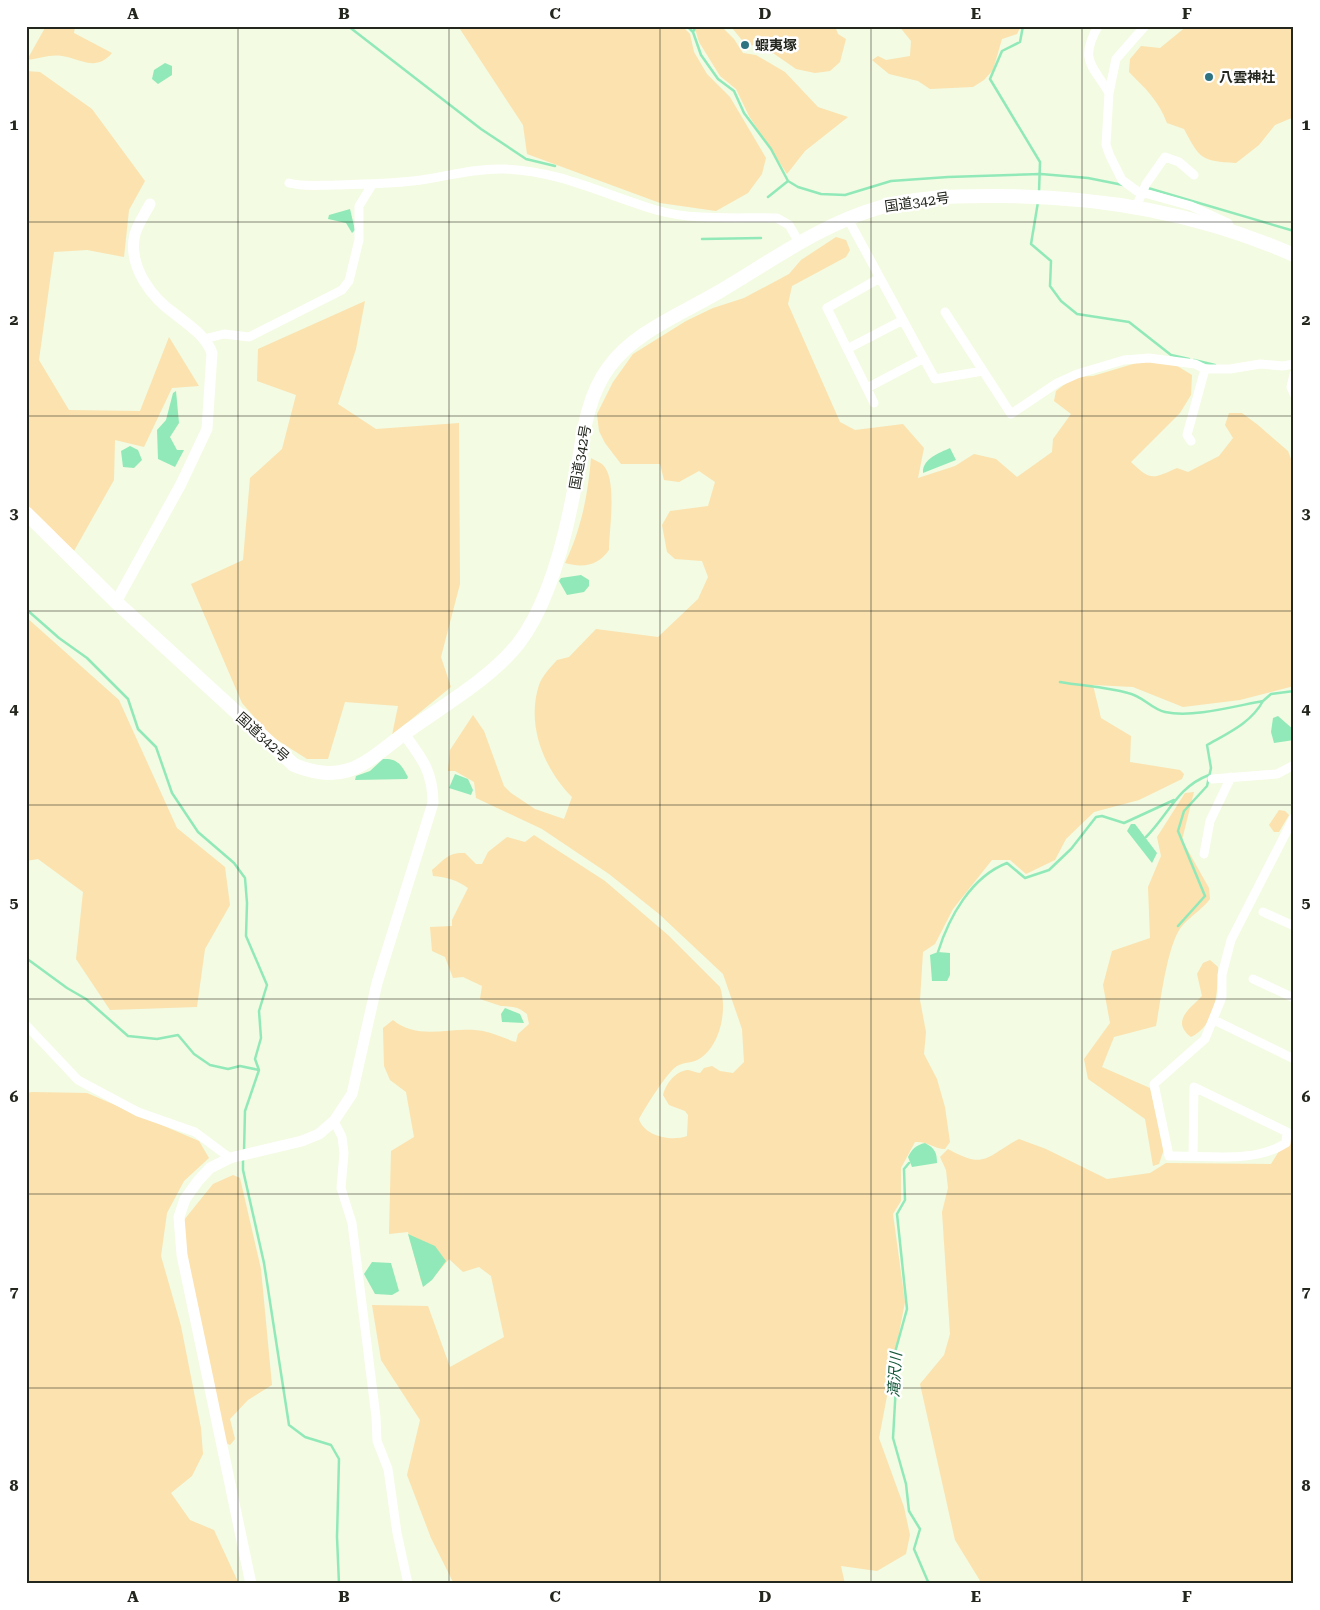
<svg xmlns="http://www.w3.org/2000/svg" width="1320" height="1610" font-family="'Roboto Serif','Noto Sans JP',serif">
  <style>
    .green { fill: #fbe2af }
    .water { fill: #91e9b9 }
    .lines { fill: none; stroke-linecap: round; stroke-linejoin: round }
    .stream { stroke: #91e9b9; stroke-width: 2.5 }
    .minor { stroke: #fff; stroke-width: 9 }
    .tertiary { stroke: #fff; stroke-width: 11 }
    .trunk { stroke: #fff; stroke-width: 14 }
    .grid { fill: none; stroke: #24271e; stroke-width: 1; stroke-opacity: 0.55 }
    .poi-dot { fill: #2e7382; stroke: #fff; stroke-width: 2 }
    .labels { text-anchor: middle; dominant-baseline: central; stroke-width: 5; stroke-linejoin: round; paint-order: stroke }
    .poi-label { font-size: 14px; font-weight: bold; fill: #24271e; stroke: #fff; text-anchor: start }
    .street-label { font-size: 14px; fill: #24271e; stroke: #fff }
    .water-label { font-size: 15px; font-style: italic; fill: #145739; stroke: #fff }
    .neatline { fill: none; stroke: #24271e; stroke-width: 2 }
    .grid-label { font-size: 16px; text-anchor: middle; font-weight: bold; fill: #24271e }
  </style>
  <rect width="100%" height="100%" fill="#f3fbe2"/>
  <path class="green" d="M46,26h29l-1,7 38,20c-16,19 -31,6 -50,3 -11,-2 -25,3 -35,4z
    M458,26h224l8,8 4,18 13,22 23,23 36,61 -4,16 -14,19 -32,18 -56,-8 -133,-49 -4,-29z
    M689,26h32l13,13 9,14 13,2 29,17 33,35 30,10 -43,34 -18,23 -38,-58 -13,-27 -16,-13 -21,-34 -3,-10z
    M733,26h102l3,8 8,5 -6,23 -10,9 -15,2 -19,-4 -33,-23 -17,-1 -14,-17z
    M899,26h122l-4,8 -15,5 -9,31 -9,10 -11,7 -43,2 -12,-8 -29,-7 -17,-14 6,-4 8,4 24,-4 1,-15z
    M1187,26h107v91l-19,8 -16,20 -23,18c-35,-2 -36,-4 -52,-34l-17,-6c-8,-22 -22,-35 -38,-51l1,-13 11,-13 19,2z
    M26,71l14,1 52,37 53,72 -16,29 -5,47 -37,-7 -33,2 -15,108 30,50 71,1 29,-74 30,49 -27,2 -28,59 -29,-7 -1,40 -40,71 -48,-43z
    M836,237l10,3 4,10 -4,7 -54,29 -4,18 52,118 15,8 48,-6 21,24 -6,30 37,-12 19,-12 22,5 21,18 35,-25 1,-13 18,-25 -17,-13 2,-10 18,-14 19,-1 50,-15 31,3 18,11 -1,20 -11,18 -49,49c20,19 21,17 46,6l11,4 31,-16 14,-18 -8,-13 4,-12h13l16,12 30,26 6,16v219l-54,14 -57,7 -50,-20 -40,-2 8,33 30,18 -1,26 50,8 4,4 -2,5 -43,21 -45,12 -28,27 -11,21 -29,14 -16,-14h-18l-39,49 -18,35 -12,8 -3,48 6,32 -2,22 13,25 8,28 5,35 -5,7c-11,0 -17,-8 -30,-7l-14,26v33l-8,13 12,88 -26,136 25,69 6,28 -4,19 -29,17 -36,-5 4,18h-391l-23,-46 -24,-63 13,-55 -39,-60 -9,-55 56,1 22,61 54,-30 -13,-61 -12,-9 -16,5 -14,-13 -17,20 -11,2 -13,-49 -19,2 2,-83 23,-14 -8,-45 -16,-12 -6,-14 -1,-38 10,-8c26,22 60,5 90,11 11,2 22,8 33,11l2,-8 11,-10 -2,-10c-10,-8 -14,-7 -26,-8 -7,-2 -14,-5 -21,-7l2,-13 -19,-9 -10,1 -8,-21 -13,-6 -2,-24 22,-1v-6l16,-32c-11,-8 -21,-11 -35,-12l-1,-6c12,-10 16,-18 33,-17l11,11h6l6,-12 19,-15 18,5 9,-7 71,46 63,54 52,52c8,22 0,60 -21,72 -6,4 -15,3 -22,7 -10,6 -32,42 -38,53 5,17 32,23 48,17l1,-21 -3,-4 -16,-6 -6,-10c3,-11 12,-24 25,-25 3,0 8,3 12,3l4,-5 8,-2 8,5 13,2 11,-11 -2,-33 -19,-55 -64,-60 -50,-40 -67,-45 -66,-31 -2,-16 -19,-11h-7l2,-21 23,-35 11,16 20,55 7,7 24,16 29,10 8,-22c-28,-28 -46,-72 -33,-112 3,-9 12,-18 18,-25l12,-3 27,-28 62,8 40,-38 10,-22 -6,-16 -27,-2 -8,-7 -5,-27 8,-14 38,-5 7,-24 -16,-11 -20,11 -15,-2 -4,-16h-39l-16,-21 -6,-12 -2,-17 16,-32 20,-28 53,-33 27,-13 31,-10 45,-24 12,-14z
    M365,301l-9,48 -18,55 38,25 83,-6 1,161 -19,73 10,30 -59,48 6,-29 -53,-4 -17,57h-21l-36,-23 -29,-33 -51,-119 52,-24 7,-82 32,-29 14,-54 -39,-14 1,-32z
    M591,458c3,2 8,4 11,6 16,13 7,66 7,86 -11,16 -26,18 -44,13 16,-33 23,-68 26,-105z
    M26,617l93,83 58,128 48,39 5,38 -25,44 -8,58 -87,3 -34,-51 7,-67 -45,-33 -12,2z
    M1194,792l-12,48 27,48 1,11c-8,11 -27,22 -32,33 -12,23 -17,67 -22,94l-42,11 -12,30 48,21 14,61 -5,15 -6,2 -8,-47 -57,-40 -4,-20 26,-36 -7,-38 9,-34 38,-13 -2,-51 13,-31 -4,-19 28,-44z
    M1279,810l6,1 4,4 -10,17h-5l-5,-7z
    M1210,960l8,7c0,24 -2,58 -27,70 -21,-16 0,-29 11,-41l-5,-22 6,-11z
    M32,1092l55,1 112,48 10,17 -25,23 -17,32 -6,43 20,70 20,102 2,26 -11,22 -21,17 19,27 24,10 25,54h-213v-491z
    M1294,1127v457h-312l-27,-44 -35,-156 24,-29 6,-21 -8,-122 6,-24 -2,-18 -6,-13 8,-8c38,21 37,8 71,-10l27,10 61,30 43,-6 16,-10 105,1z
    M233,1175l7,3 21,91 11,116 -24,15 -18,19 5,20 -5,6 -7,-3 -38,-188 -1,-34 29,-36z"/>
  <path class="water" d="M165,63l7,3v9l-14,9 -6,-5 2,-9z
    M350,209l5,21 -3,3 -6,-10 -18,-4 1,-4z
    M176,391l3,32 -9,14 7,13h7l-9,17 -17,-8 -1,-29 9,-10 7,-27z
    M130,446l8,4 4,10 -8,8 -11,-1 -2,-16z
    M950,448l6,12 -33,13c-1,-14 16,-20 27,-25z
    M581,575l8,5v6l-5,6 -17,3 -8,-14 2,-3z
    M1278,716l16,14v10l-20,3 -3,-11 2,-14z
    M383,759c15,-1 19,7 25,18l-1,2 -52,1 1,-4 14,-5z
    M455,774l13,5 5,11 -2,5 -22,-7z
    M1131,824h4l22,29 -5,10 -25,-32z
    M938,952l12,1v22l-3,6h-15l-2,-26z
    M505,1008l15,6 4,9 -22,-1 -1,-8z
    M925,1143c10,5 12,10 12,20l-25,4 -4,-10c4,-8 8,-12 17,-14z
    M408,1234l27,12 11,15 -14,19 -9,7z
    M372,1262l19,1 8,28 -7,4 -17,-1 -11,-20z"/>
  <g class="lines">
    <path class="stream" d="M348,26l133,103 45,30 29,7
      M687,26l6,6
      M696,26l-3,6 8,23 17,24 16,12 10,22 27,36 17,32 10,6 23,7 24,1 46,-14 57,-4 93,-3 47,4 35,7
      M1023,26l-3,16 -18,9 -12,28 50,83 -1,30
      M1148,188l146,43
      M768,197l20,-16
      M1038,202l-7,42 20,17 -1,25 11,15 16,13 52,8 42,33 18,4
      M702,239l59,-1
      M1194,360l21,5
      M26,609l33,29 28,20 41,41 10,30 18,18 16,46 26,39 36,31 11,15 2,25 -1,33 21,49 -8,26 2,27 -6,21 4,11 -14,41 -1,41
      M1060,682c23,4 46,5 68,11 15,3 23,16 37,19 28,6 70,-6 98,-11l8,-7 23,-3
      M1146,837c23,-23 31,-50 63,-62
      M1178,926l27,-30 -27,-65 6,-20 23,-25 4,-18 -4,-23c21,-12 44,-22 56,-44
      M938,952c11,-35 33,-75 69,-89l18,15 24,-8 22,-21 25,-32 6,-1 22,7 50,-23
      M26,958l41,30 19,11 42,37 29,3 21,-4 16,19 16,11 18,4 12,-3 19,4
      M243,1157v13l21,93 25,162 16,12 26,8 8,14 -2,78 2,47
      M909,1163l-5,6 1,31 -8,14 10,95 -13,47 2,29 -3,53 13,46 3,27 11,18 -6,20 15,35"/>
    <path class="minor" d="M1098,26c-19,35 -6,38 11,67
      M1145,26l-29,33 -7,34 -3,52 4,11 12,24 15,11 54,15 37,17 4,9
      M289,183c15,4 30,2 45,2 29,-1 58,-1 87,-5 27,-4 55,-12 82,-11 55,1 102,26 153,41 39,11 81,7 121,8l12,7 11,19
      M1136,207l10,-23 19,-27 14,5 15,13
      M848,219l87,160 48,-8
      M945,312l66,102 46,-31 20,-9 47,-14 25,-2 46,6 10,5h25l30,-5 23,2 11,-2
      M204,339l20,-5 25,3 93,-47 7,-9 10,-41v-34l13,-21
      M847,349l56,-29
      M1294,374l-3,13 3,7
      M867,388l57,-30
      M874,403l-47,-95 53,-30
      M1191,441l-4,-6 18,-66
      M1212,779l65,-5 17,-9
      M1204,854l6,-33 21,-44
      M1263,912l31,14
      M1253,979l41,19
      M1214,1020l80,39
      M26,1025l52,55 60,32 57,20 35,26
      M334,1121l8,16 2,16 -3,35 11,35 24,194 1,24 11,28 9,64 11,51
      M1193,1156l1,-69 93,45 -1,11c-32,21 -79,12 -117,13l-15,-72 51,-45 17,-42v-22l9,-35 63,-123"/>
    <path class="tertiary" d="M116,602l65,-118 26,-55 5,-76c-6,-17 -23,-28 -37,-39 -23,-16 -45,-45 -41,-75 1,-12 11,-25 16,-35
      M251,1584l-69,-329 -3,-38 6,-18 13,-18 12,-13 20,-10 72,-17 17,-7 15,-13 18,-27 25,-111 56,-180c0,-31 -11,-45 -29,-69"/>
    <path class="trunk" d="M26,513l90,89 178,163c52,21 71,-2 111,-32 36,-26 85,-54 113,-89 31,-40 48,-109 57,-159 7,-39 9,-85 34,-118 26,-36 75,-54 113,-77 49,-29 100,-66 156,-82 35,-11 73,-12 110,-12 105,-1 209,16 306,59"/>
  </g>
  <path class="grid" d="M238,26v1558M449,26v1558M660,26v1558M871,26v1558M1082,26v1558M26,222h1268M26,416h1268M26,611h1268M26,805h1268M26,999h1268M26,1194h1268M26,1388h1268"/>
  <g class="poi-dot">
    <circle cx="745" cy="45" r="5"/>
    <circle cx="1209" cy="77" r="5"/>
  </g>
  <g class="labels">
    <g class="poi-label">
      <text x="755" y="45">蝦夷塚</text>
      <text x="1219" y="77">八雲神社</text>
    </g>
    <g class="street-label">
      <text transform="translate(917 202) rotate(-8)">国道342号</text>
      <text transform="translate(580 457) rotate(-80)">国道342号</text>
      <text transform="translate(263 737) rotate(42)">国道342号</text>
    </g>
    <g class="water-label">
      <text transform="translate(895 1375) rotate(-87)">滝沢川</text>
    </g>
  </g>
  <rect width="1320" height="1610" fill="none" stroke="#ffffff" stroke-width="55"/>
  <rect x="28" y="28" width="1264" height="1554" class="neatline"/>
  <g class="grid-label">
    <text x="133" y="19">A</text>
    <text x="344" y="19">B</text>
    <text x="555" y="19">C</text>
    <text x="765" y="19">D</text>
    <text x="976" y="19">E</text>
    <text x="1187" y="19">F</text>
    <text x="14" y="130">1</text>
    <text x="1306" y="130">1</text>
    <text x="14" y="325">2</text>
    <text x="1306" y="325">2</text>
    <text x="14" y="519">3</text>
    <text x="1306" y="519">3</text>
    <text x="14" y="714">4</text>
    <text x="1306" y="714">4</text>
    <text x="14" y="908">5</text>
    <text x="1306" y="908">5</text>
    <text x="14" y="1102">6</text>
    <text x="1306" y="1102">6</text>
    <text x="14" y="1297">7</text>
    <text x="1306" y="1297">7</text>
    <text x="14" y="1491">8</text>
    <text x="1306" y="1491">8</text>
    <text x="133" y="1602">A</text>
    <text x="344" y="1602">B</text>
    <text x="555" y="1602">C</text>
    <text x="765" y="1602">D</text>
    <text x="976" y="1602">E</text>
    <text x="1187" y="1602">F</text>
  </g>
</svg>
